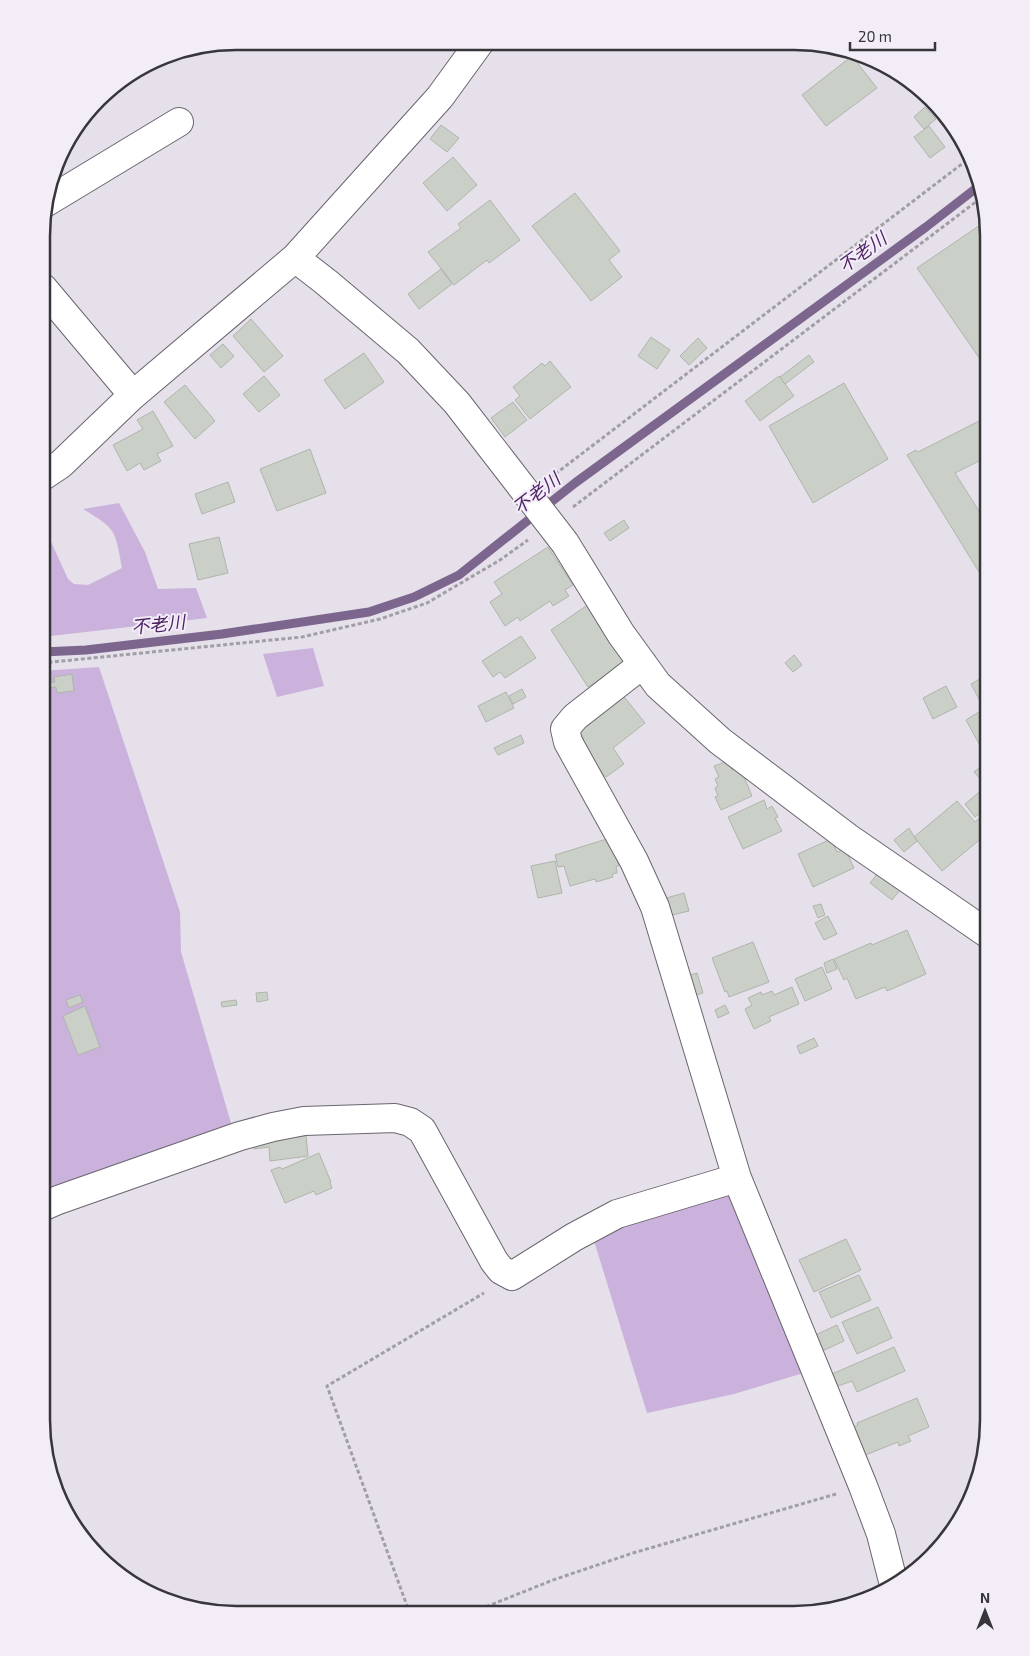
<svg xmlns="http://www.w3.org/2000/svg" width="1030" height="1656" font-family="'Exo 2','Noto Sans JP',sans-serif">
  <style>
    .green { fill: #cab2dd }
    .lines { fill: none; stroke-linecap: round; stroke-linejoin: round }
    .stream { stroke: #7d668d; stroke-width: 9 }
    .building { fill: #cad0c7; stroke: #afb5ab }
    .minor-casing { stroke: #6a656e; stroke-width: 30 }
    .path { stroke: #a29ea6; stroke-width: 3; stroke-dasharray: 4 2.5; stroke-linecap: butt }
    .minor { stroke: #fff; stroke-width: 28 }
    .labels { text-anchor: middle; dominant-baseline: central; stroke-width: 4; stroke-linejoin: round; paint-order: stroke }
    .water-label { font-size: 18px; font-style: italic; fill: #4f2568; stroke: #f3edf7 }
    .rim { fill: none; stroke: #38363a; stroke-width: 2.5 }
  </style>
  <rect width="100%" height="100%" fill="#e5e0ea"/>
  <path class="green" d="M119,503l26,49 13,37 38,-1 11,30 -165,19v-115l26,57 6,5 14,1 34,-17c-7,-39 -6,-39 -39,-59z
    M313,648l11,38 -47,11 -14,-43z
    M99,667l81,245 1,40 50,171 -8,9 -169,60 -12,-2v-519z
    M730,1189l77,183 -73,22 -87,19 -56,-182z"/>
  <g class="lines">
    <path class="stream" d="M42,652l44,-2 136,-16 147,-22 45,-15 45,-22 116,-92 351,-256 53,-41"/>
  </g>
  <path class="building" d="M852,56l25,32 -51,38 -24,-31z
    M925,107l11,12 -12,10 -10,-12z
    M441,125l18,13 -12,14 -17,-13z
    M929,126l16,21 -15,11 -16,-21z
    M453,157l24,28 -30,26 -24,-28z
    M575,193l45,58 -11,9 13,17 -31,24 -59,-75z
    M490,200l30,40 -31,23 -2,-3 -33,25 -26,-33 33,-24 -3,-4z
    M986,221l3,15v117l-9,6 -63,-91z
    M441,269l11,15 -33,25 -11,-15z
    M251,319l32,37 -19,16 -31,-36z
    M651,337l19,13 -13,19 -19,-13z
    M698,338l9,10 -18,17 -9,-9z
    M223,344l11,12 -13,12 -11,-13z
    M364,353l20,29 -39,27 -21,-29z
    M809,355l5,7 -29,22 -5,-7z
    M550,361l21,26 -41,32 -15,-19 5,-4 -7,-9 29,-24 3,3z
    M264,376l16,19 -21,17 -16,-18z
    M779,376l15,20 -34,25 -15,-20z
    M844,383l44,76 -75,44 -44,-77z
    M185,385l30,36 -20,18 -31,-37z
    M513,402l14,18 -22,17 -14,-19z
    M153,411l20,35 -16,8 4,7 -17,9 -4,-7 -13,8 -14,-26 30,-16 -6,-9z
    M989,416v40l-34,17 34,54v40l-10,5 -72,-117 9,-5 2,2z
    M310,449l16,44 -49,18 -17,-42z
    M228,482l7,20 -33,12 -7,-20z
    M624,520l5,8 -19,13 -6,-8z
    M219,537l9,36 -30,7 -9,-36z
    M548,547l25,38 -8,5 4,6 -16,10 -3,-5 -30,20 -2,-4 -13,9 -15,-24 12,-8 -8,-12z
    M589,604l38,57 -39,26 -37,-57z
    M521,636l15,22 -31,20 -5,-6 -7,5 -11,-16z
    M794,655l8,10 -9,7 -8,-9z
    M72,674l2,17 -17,2 -1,-6 -8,1 -1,-5 8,-1 -1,-5z
    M985,676l4,7v35l-18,-34z
    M946,686l11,21 -24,12 -10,-21z
    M522,689l4,8 -13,7 -4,-8z
    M506,692l8,16 -28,14 -8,-16z
    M621,693l24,30 -32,25 11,16 -18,13 -28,-34 6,-5 -8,-11z
    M979,712l10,18v32l-23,-42z
    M521,735l3,8 -26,12 -4,-7z
    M728,761l4,9 6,-2 3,2 11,26 -31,14 -6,-13 3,-1 -3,-8 3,-2 -3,-7 4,-2 -5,-11z
    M980,767l9,11v5l-3,2 -12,-13z
    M983,789l6,7v10l-14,11 -10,-13z
    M764,800l3,9 5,-3 6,11 -3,1 7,13 -39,18 -15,-32z
    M957,801l18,21 6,-5 8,8v7l-47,39 -28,-34z
    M909,828l8,13 -13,11 -10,-12z
    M610,838l9,28h-3l1,7 -5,1 1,3 -17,5 -1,-3 -25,7 -6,-20 -6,1 -3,-12z
    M831,839l6,13 8,-3 9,19 -41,19 -15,-33z
    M555,861l7,32 -24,5 -7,-32z
    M878,873l22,17 -8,10 -22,-17z
    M684,893l5,18 -21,5 -5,-17z
    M821,904l4,11 -7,3 -5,-12z
    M828,916l9,18 -13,6 -9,-17z
    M907,930l19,44 -39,17 -2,-4 -29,12 -9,-21 -3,2 -10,-21 37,-16 1,2z
    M753,942l16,40 -40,15 -2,-6 -2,1 -13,-34z
    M833,959l4,10 -10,4 -3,-10z
    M822,967l10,22 -27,12 -10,-22z
    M697,973l6,20 -13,4 -6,-20z
    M792,987l7,17 -30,13 2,4 -17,8 -9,-20 7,-4 -4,-7 13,-6 1,3 10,-4 2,4z
    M267,992l1,8 -11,2 -1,-9z
    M80,995l3,7 -14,6 -3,-8z
    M236,1000l1,5 -15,2 -1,-5z
    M725,1005l4,8 -11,5 -3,-8z
    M85,1006l15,41 -22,8 -15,-39z
    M814,1038l4,8 -18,8 -3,-8z
    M306,1136l2,20 -38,5 -1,-14 -15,2 -1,-7z
    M319,1153l12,29 -1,1 2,5 -16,7 -2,-4 -29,12 -14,-33 9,-3 2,2z
    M846,1239l15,31 -47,22 -15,-32z
    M859,1275l12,25 -40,18 -12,-26z
    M878,1307l14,31 -35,16 -15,-32z
    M837,1325l7,16 -26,12 -7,-16z
    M894,1347l11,24 -48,21 -5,-11 -14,5 -6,-12z
    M917,1398l12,29 -21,9 3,5 -12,5 -1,-4 -35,14 -12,-28 7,-3 -1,-2z"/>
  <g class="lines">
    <defs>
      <path id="minor" d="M45,203l134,-81
        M295,258l31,24 82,69 49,52 108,140 56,91 37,51 62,56 127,96 141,97
        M43,288l90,107
        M43,476l18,-12 72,-69 162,-137 145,-161 40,-55
        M643,664l-68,53 -10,12 3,13 66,119 21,46 82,271 126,308 18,48 13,51
        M42,1207l16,-7 182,-64 33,-9 31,-6 91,-3 15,4 12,8 72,131 7,9 11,6 62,-39 43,-23 120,-36"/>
    </defs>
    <use href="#minor" class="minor-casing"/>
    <path class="path" d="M550,478l421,-321
      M573,507l408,-309
      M42,663l260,-26 78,-18 47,-16 73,-43 28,-20
      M410,1614l-83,-228 157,-93
      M468,1614l85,-34 80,-27 203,-59"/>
    <use href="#minor" class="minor"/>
  </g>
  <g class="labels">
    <g class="water-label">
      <text transform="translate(862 252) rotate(-36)">不老川</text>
      <text transform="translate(536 493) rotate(-38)">不老川</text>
      <text transform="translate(158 624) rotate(-6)">不老川</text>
    </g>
  </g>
  <path d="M0 0H1030V1656H0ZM236 50H794A186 186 0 0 1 980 236V1420A186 186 0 0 1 794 1606H236A186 186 0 0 1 50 1420V236A186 186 0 0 1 236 50Z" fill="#f3edf7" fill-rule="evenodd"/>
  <path class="rim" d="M236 50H794A186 186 0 0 1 980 236V1420A186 186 0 0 1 794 1606H236A186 186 0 0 1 50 1420V236A186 186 0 0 1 236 50Z"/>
  <g transform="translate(985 1611)" stroke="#f3edf7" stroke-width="4" paint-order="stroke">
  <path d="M0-4L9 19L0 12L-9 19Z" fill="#38363a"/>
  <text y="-8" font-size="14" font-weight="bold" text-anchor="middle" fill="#38363a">N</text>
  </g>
  <path d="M850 42v8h85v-8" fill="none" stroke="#38363a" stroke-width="2.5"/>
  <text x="858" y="42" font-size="15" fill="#38363a" stroke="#f3edf7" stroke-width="4" paint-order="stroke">20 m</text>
</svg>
